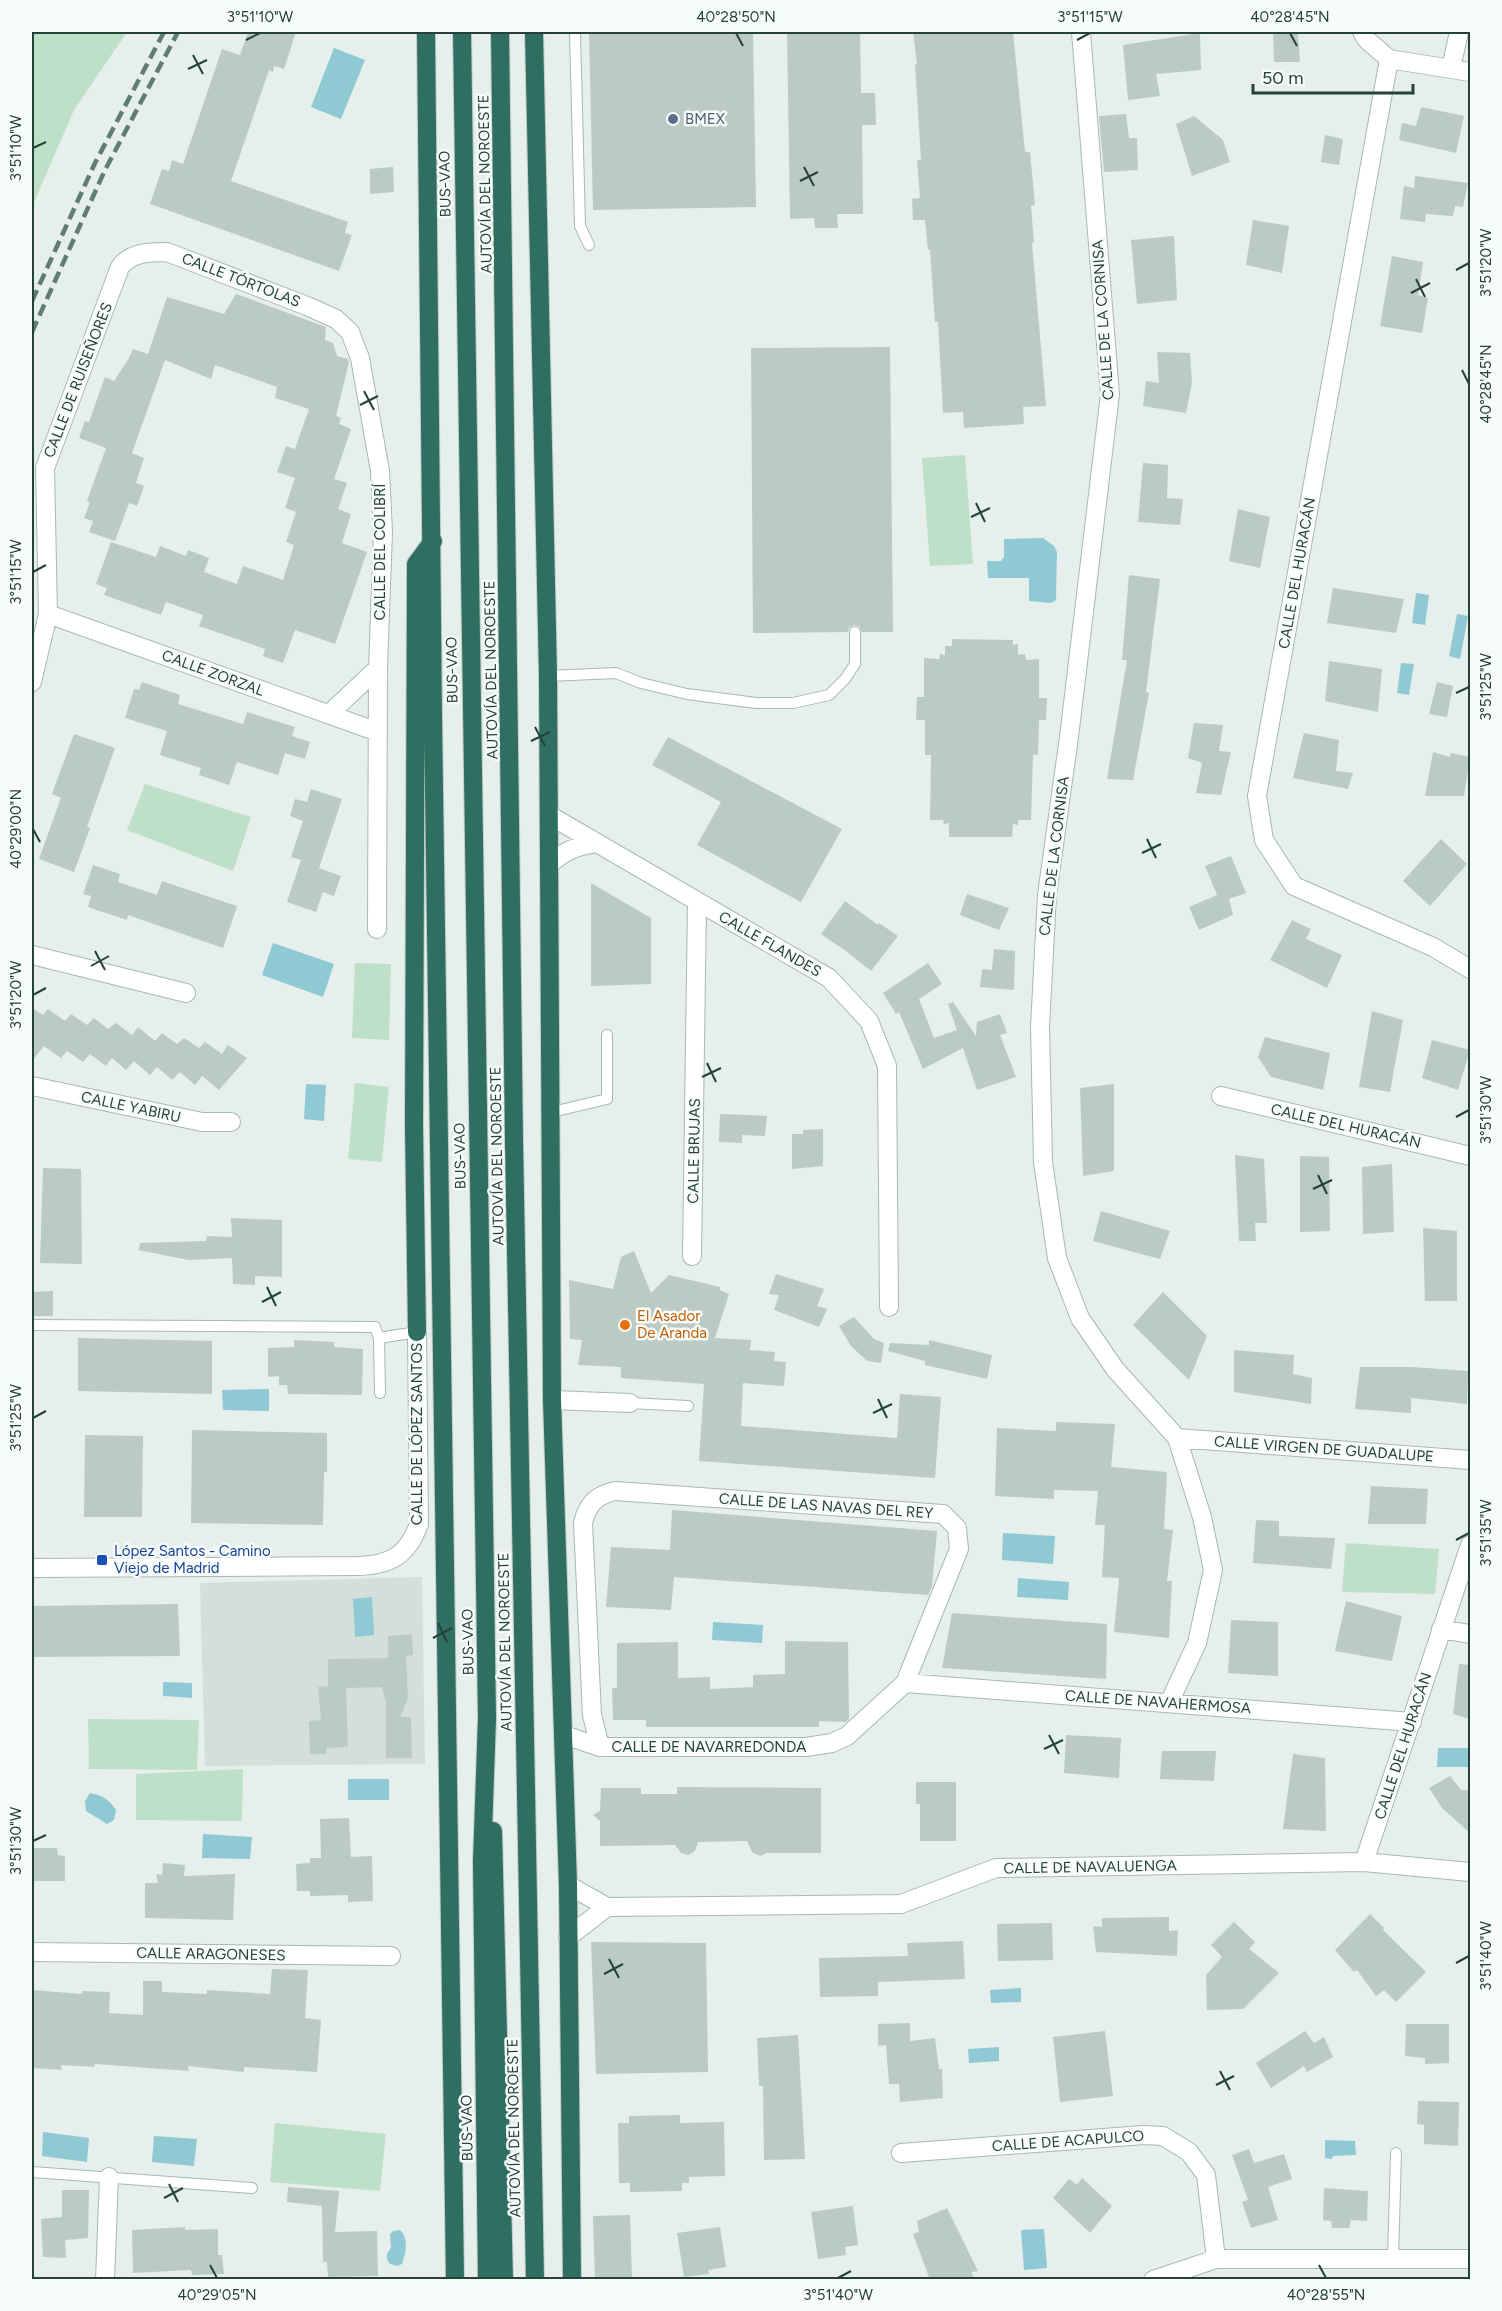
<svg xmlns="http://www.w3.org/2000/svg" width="1502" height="2311" font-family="Figtree,sans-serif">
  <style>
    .built { fill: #d4dfda }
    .green { fill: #bfe0c8 }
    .water { fill: #8ec9d4 }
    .building { fill: #bbcac4 }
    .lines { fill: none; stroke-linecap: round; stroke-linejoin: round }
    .service-casing { stroke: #a8b8b2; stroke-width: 12 }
    .minor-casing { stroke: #a8b8b2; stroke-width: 20 }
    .motorway-casing { stroke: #c2cac8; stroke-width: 20 }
    .service { stroke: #fff; stroke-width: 10 }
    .minor { stroke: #fff; stroke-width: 18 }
    .motorway { stroke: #2f6f62; stroke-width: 18 }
    .rail { stroke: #5f7d75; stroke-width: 4.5; stroke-dasharray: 12 6; stroke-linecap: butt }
    .ticks { fill: none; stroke: #24423a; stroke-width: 2 }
    .service-dot { fill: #5c6f8a; stroke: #f7fbf9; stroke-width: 2 }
    .food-dot { fill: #e8710a; stroke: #f7fbf9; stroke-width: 2 }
    .transit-dot { fill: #1a4fb4; stroke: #f7fbf9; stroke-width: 2 }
    .labels { text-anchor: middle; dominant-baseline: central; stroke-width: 5; stroke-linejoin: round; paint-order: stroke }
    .service-label { font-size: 15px; fill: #4e5e75; stroke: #f7fbf9; text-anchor: start }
    .street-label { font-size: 15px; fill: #24423a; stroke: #f7fbf9 }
    .food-label { font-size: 15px; fill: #c56008; stroke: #f7fbf9; text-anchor: start }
    .transit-label { font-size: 15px; fill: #164399; stroke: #f7fbf9; text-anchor: start }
    .neatline { fill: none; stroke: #24423a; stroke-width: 2 }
    .ticks-label { font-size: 15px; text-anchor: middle; fill: #24423a }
  </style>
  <rect width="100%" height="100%" fill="#e6efeb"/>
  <path class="built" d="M422,1577l3,187 -220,2 -5,-183z"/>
  <path class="green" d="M32,32h95l-53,78 -42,97z
    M965,455l8,109 -43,2 -8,-108z
    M145,784l106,33 -18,54 -106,-41z
    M355,963l36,1 -2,76 -37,-2z
    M355,1083l34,4 -7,75 -34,-3z
    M1346,1543l93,6 -4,45 -93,-2z
    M88,1719l111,1 -2,50 -108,-1z
    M243,1769l-1,52 -106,-1v-46z
    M275,2123l111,11 -6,57 -110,-9z"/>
  <path class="water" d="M334,48l31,12 -24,59 -30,-12z
    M1043,538l11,8 3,6 -1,48 -5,3 -22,-2v-23h-41l-1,-17h14l3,-4v-18z
    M1416,593l13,2 -4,30 -13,-2z
    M1457,614l11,2 -8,43 -11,-3z
    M1401,663l13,1 -5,31 -12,-2z
    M273,943l61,21 -11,33 -61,-22z
    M306,1084l20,1 -2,36 -20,-2z
    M269,1389v22l-46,-1 -1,-20z
    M1003,1533l52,3 -2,28 -51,-4z
    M1018,1578l51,4 -1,18 -51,-3z
    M372,1597l2,38 -19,2 -2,-38z
    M713,1622l50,3 -1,18 -50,-3z
    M163,1682l29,1v15l-29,-2z
    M1438,1748h32v19h-33z
    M348,1779h41v21h-41z
    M90,1793c12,2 20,7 26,17l-2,10 -7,4 -21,-13 -1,-10z
    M203,1834l49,3 -2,22 -48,-1z
    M1021,1988v14l-30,1 -1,-13z
    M999,2047v14l-30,2 -1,-14z
    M43,2132l46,6 -2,24 -45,-6z
    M154,2136l43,3 -3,27 -42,-4z
    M1325,2140l30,1 1,14 -23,1 -1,3 -7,-1z
    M1044,2229l3,39 -23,2 -3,-40z
    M400,2230c9,8 6,23 2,34l-5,2 -7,-2c-5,-7 -4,-9 1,-16l-1,-14 3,-3z"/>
  <path class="building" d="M248,32h48l-12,37 -10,-3 -1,6 -4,-2 -38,111 117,41 -3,11 7,2 -13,36 -189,-67 12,-35 7,2 3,-11 11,4 39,-115 18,6z
    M589,32h164l3,175 -163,3z
    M787,32h73l1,61h14l1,32h-14l1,89h-26l1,14h-23l-1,-10 -24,1z
    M913,32h100l12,120h5l5,53 -4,1 3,37h-2l14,163 -23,1 1,17 -60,4 -1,-16 -20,1 -5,-91h-3l-5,-72h-2l-3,-30h-12l-1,-21 8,-1 -3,-38h4l-6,-96h2z
    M1273,32h25l2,30h-26z
    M1200,33l1,37 -45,4 4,22 -32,4 -5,-55z
    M1421,107l43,9 -8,37 -57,-13 3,-17 14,3z
    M1126,114l3,24h8l1,32 -34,2 -5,-56z
    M1194,116l29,24 7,22 -38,14 -16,-52z
    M1325,135l18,4 -4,26 -18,-3z
    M393,167l1,25 -24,2v-25z
    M1415,176l53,7 -5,24 -8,-1 -2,10 -27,-2 -1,8 -25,-3 4,-33 10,2z
    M1253,220l36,6 -7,47 -36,-8z
    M1174,236l3,64 -40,4 -6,-64z
    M1392,256l31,6 -5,33 10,3 -6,35 -42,-7z
    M236,294l90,33 -1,13 8,3 4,13 11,3 1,3 -13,54 5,2 -2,6 12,5 -17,50 13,4 -9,26 13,5 -9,29 25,9 -32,92 -40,-14 -12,33 -20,-7 2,-7 -66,-23 4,-11 -37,-13 -5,13 -57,-20 3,-7 -11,-4 15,-42 45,15 4,-11 26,10 2,-6 21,8 -5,14 33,12 6,-18 40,14 11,-35 -8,-3 10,-30 -11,-4 10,-30 -18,-6 9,-26 9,3 14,-40 -34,-11 2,-11 -62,-22 -4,14 -46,-19 -33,93 12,5 -8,25 8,3 -7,20 -8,-3 -14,38 -26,-9 4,-11 -9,-3 6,-16 -3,-1 19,-53 -27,-10 6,-17 4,1 16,-45 9,4 14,-21 5,-11 15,5 19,-57 57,17z
    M890,347l3,285h-31l-3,-6 -5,-1 -5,3 -1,4 -95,1 -2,-285z
    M1157,352l33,1 2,30 -6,30 -43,-7 3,-25 13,2z
    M1143,463l25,2 -1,33 16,1 -3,26 -42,-3z
    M1238,509l32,8 -10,51 -31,-7z
    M1129,575l31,4 -14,113 3,1 -16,87 -26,-1 20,-119h-5z
    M1333,588l71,11 -8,34 -69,-10z
    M952,639l61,1v5l5,-1v11l7,-1 1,6 13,-1v39h8l-1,22h-7l-1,35 -5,-1 -2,66h-13v5l-5,-1 -1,13h-63v-14l-5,1 -1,-4h-13l1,-65h-6v-35h-9l1,-23h7v-39l15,1 1,-5 5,1v-9h7z
    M1329,661l53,8 -4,43 -53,-11z
    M142,682l38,13 -2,9 65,20 4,-12 48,15 -3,9 18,6 -5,17 -20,-6 -7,22 -41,-13 -8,23 -30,-10 2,-7 -41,-13 7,-24 -42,-13 9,-29 5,1z
    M1437,682l16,4 -6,31 -18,-3z
    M1194,723l29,2 -4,26 12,1 -10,43 -25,-2 6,-30 -14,-5z
    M1304,733l35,7 -3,31 17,2 -5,16 -55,-11z
    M74,734l41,14 -28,79 3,1 -16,44 -35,-13 22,-61 -9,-4z
    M668,737l174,92 -41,73 -104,-57 24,-43 -69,-37z
    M1433,752l17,5 1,-4 19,4 -6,39h-39z
    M311,789l31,10 -23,69 22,8 -7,20 -11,-4 -7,20 -29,-10 14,-42 -10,-3 12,-36 -13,-5 5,-17 12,3z
    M1441,839l26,25 -37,42 -27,-25z
    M1231,856l15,37 -17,6 4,16 -34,15 -10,-23 28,-12 -12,-29z
    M93,865l27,9 -2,8 39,13 5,-14 75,25 -14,42 -95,-33 -1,5 -39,-13 3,-11 -8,-2z
    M591,883l60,35v66l-60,2z
    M967,894l42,14 -10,22 -39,-15z
    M845,901l33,24 1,-2 19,13 -27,35 -25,-20 -25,-17z
    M1292,920l19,9 -5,10 36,16 -15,33 -57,-28z
    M994,949l21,2 -1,39 -34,-3 2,-18 10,1z
    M928,963l14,21 -23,15 15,39 23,-8 -9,-26 5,-2 23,34 1,-14 23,-8 7,19 -7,2 16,42 -39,13 -14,-42 -40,21 -24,-57 -3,2 -13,-21z
    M32,1008l11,7 5,-6 17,12 6,-7 16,11 7,-7 14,11 8,-6 16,12 6,-8 17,14 7,-8 15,11 7,-6 15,10 6,-6 17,12 6,-9 19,13 -28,32 -17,-14 -7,9 -15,-13 -8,8 -15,-13 -7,8 -16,-14 -8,9 -14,-12 -6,8 -16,-12 -7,8 -16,-11 -6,7 -17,-12 -12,15z
    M1372,1011l31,9 -13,72 -31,-5z
    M1265,1037l65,16 -7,37 -52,-13 -13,-20z
    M1432,1040l38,10 -12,40 -36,-12z
    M1114,1084v87l-31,5 -3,-88z
    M720,1114l47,2 -2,20 -23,-1v8l-23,-1z
    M823,1129v37l-31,3v-35h11v-4z
    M1235,1155l29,4 3,64h-12l1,18h-17z
    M1300,1156l29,1 1,74 -30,1z
    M1392,1164l2,68 -31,2 -1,-67z
    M43,1168l38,1 1,95 -42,-1z
    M1101,1211l69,20 -10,28 -67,-18z
    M231,1218l51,2v57l-27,-1v9l-22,-1 -1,-26 -44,2 -49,-10 1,-7 66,-2 1,-5 25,1z
    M1423,1228l34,3v70h-32z
    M634,1251l17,42 18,-18 51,12v3l9,4 -14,44 36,2 -1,10 25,2 -1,9 12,1 -2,24 -41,-3 -2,43 156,12 3,-44 41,3 -6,81 -236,-17 5,-77 -83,-6v-11l-43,-2 4,-25 -12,-1 -1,-59 44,9 8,-32z
    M776,1274l48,15 -7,17 10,3 -8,18 -45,-17 5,-15 -10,-1z
    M53,1291v25h-21v-24z
    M1163,1292l44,44 -18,44 -56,-55z
    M854,1317l20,22 10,4 -3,20 -14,-2 -16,-15 -12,-20z
    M78,1338l134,3v53l-134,-3z
    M294,1340l40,2v5l29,2 -1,46 -74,-1 -1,-9h-8v-9l-11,1v-29l26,-1z
    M929,1340l63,15 -5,24 -62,-14v-4l-37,-10 2,-8 39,2z
    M1234,1350l60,5 -1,19 19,4 -1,26 -77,-12z
    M1360,1367h52l56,4 -1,33 -56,-6v15l-56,-4z
    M1056,1422l59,2 -4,43 56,5 -3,57 9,1 -6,51h5l-3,57 -55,-6 5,-54 -17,-1 3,-52h-10l3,-34 -44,-1v9l-59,-3 2,-68 59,3z
    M192,1430l135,3v39h-3l-1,53 -132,-2z
    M85,1435l58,1 -1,81h-58z
    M1371,1486l57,3 -2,35h-58z
    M672,1510l265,21 -5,55 -4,9 -254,-18 -3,33 -65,-3 5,-60 59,3z
    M1256,1520l23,1v15l56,2 -4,31 -78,-6z
    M1346,1601l56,15 -10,45 -57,-10z
    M178,1604l2,52 -148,1v-51z
    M952,1613l155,11 -1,55 -164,-11z
    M1231,1620l47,2v54l-50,-3z
    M412,1634l1,21 -7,1 2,42 -8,19h11l1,41h-26v-55l-4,-16 -36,1 2,59 -22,1v6h-16l-1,-33 12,-1 -3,-33 10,-1v-27l60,-1v-22z
    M785,1641l63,1 1,77 -3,3 -27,-1v6h-173v-7h-33l-1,-32h5v-45l61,-1v36l32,-1v12l43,-2v-12l32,-1z
    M1459,1664l11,1v54l-17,-5z
    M1066,1735l55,3 -2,40 -55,-5z
    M1162,1751h54l-2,30 -54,-2z
    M1293,1754l32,4 1,73 -43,-2z
    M1450,1776l11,14h9v43l-28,-25 -13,-20z
    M916,1782h40v59h-36v-37h-4z
    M677,1787l144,1v65h-54l-7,3 -8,-4 -5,-11 -49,1 -3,9 -7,4 -7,-2 -6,-8 -75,1v-25l-7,-6 7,-4 1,-23h40v6h36z
    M349,1818l2,39 21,-1 1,45 -25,1v-7l-38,1v-5h-13l-1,-27 14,-1v-5h11l-1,-39z
    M32,1848h25l1,7 7,1v25h-33z
    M163,1863l22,2 -1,11 51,-2 -2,46 -88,-2v-35h13l-2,-9 6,1z
    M1370,1914l14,14 -1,2 43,42 -30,30 -12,-12 -8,6 -19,-26 -3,2 -19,-22z
    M1169,1917v14l9,-1 -1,26 -81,-4 -3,-26 9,1v-9z
    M1234,1922l21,20 -6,7 30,24 -36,36 -36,1 -1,-35 16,-18 -11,-12z
    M1052,1923l1,37 -55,1 -1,-37z
    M963,1941l2,38 -87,3v14l-58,1 -1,-39 89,-2 -1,-13z
    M591,1942l115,1 2,129 -112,2z
    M272,1969l36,1 -3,48 16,2 -4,52 -73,-5v5l-56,-6 1,5 -94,-7 -1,3 -33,-2 1,5 -30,-2v-78l50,4v-3l28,1 -1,21 34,2v-34h19v11l45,2v-4l63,4z
    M910,2023v18l25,-3 4,31h3l1,29 -43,4 -1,-18h-10l-3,-39 -8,1v-22z
    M1406,2024h43v39l-24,1v-6l-20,-2z
    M1105,2031l8,65 -53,6 -7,-65z
    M1305,2031l9,12 10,-6 9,20 -26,15 -3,-6 -33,22 -15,-25z
    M798,2035l7,124 -41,1 -1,-74h-4l-2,-48z
    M1418,2101l41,1 -1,44 -34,-2v-19l-7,-1z
    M680,2115v8l44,-1 1,54 -36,1v6h-7v8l-52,1v-9h-11l-1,-60h11v-7z
    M1249,2149l5,14 30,-9 8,25 -24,8 10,33 -27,8 -9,-26 6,-2 -16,-45z
    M1082,2178l30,28 -22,27 -37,-35 16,-19 8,6z
    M288,2187l51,4 -4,41 42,-1 1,45 -50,1 -1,-15h-4l-1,-56 -35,-4z
    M1324,2188l44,3 -1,30 -16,-1 -2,8h-17l-1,-7 -8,-1z
    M62,2190h27l-1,48 -23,2 1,18 -23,-1 -2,-38 21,-2z
    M853,2206l5,39 -13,2 1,8 -28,4 -7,-47z
    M947,2208l31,63 -7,1 4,8h-45l-17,-46 6,-2 -2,-11z
    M630,2215l2,65h-37l-2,-64z
    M185,2227v3l33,-1v26h4l2,19 -32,1 -1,-5 -58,3 -1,-43z
    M720,2227l6,40 -18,3 1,4 -25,3 -7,-44z"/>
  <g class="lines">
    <defs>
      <path id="service" d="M575,32l5,194 9,19
        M548,676l68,-3 25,10 46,11 69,9h37l36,-8 16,-16 10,-15v-32
        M552,1112l55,-13v-64
        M32,1325l343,2 4,11
        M380,1393l-1,-55 38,-6
        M630,1403l58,3
        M32,2172l220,16
        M1393,2259l3,-106"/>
      <path id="minor" d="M1081,32l29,362 -41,343 -22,158 -7,132 3,135 14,96 23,60 35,51 62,69 25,79 11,53 -16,73 -28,60
        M1362,32l5,8 22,19 81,13
        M1389,59l-132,737 7,44 30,46 139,61 37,22
        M1451,68l8,-36
        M48,614l330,118
        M32,682l16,-68 -3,-146 75,-201c11,-15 30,-15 47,-15l140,54 29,13 14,13 10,26 20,113 3,61 -5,136 -1,261
        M329,714l49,-46
        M549,815l280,163 40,43 18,45 2,241
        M550,864c14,-13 26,-18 46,-21
        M32,955l154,38
        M32,1086l170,36h29
        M1221,1096l249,60
        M692,1256l5,-354
        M552,1400l78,3
        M1177,1438l293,22
        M32,1568l326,-2c33,-1 50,-11 61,-42l-2,-192
        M1441,1629l29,5
        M905,1683l507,39
        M564,1735l36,12h206l26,-4 15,-7 58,-53 54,-134 -2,-21 -14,-14 -328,-23c-19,4 -28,14 -32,32l9,192 8,32
        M1364,1862l106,-317
        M568,1885l39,22 294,-3 95,-36 368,-6 106,10
        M568,1937l39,-30
        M32,1952l359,4
        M901,2153l243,-18 19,1 26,16 17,23 10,84
        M105,2280l4,-103
        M1153,2280l63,-21h254"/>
      <path id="motorway" d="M426,32l7,685 22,1563
        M462,32l25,1686 -5,143 5,419
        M500,32l14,1109 21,1139
        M534,32l14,644 4,724 16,485 4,395
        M417,1332l-3,-206 2,-562 17,-23
        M493,1831l11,449"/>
    </defs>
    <use href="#service" class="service-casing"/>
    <use href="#minor" class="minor-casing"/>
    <use href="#motorway" class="motorway-casing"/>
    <use href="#service" class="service"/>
    <use href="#minor" class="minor"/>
    <use href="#motorway" class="motorway"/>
    <path class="rail" d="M32,301l63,-138 69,-131
      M32,332l73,-162 73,-138"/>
  </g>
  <path class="ticks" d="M736,33l7,13M1290,33l7,13M246,40l14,-7M1077,40l13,-7M193,55l10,19M188,69l19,-9M33,148l13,-6M804,167l10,19M800,181l18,-9M1456,270l13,-7M1416,279l9,18M1411,293l19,-10M1462,370l7,14M364,391l10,19M360,405l18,-9M976,503l9,19M971,517l19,-9M33,572l13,-7M1456,693l13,-6M535,727l10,19M531,741l19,-9M33,829l7,13M1147,839l9,19M1142,853l19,-9M95,951l10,19M91,966l18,-10M33,995l13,-7M707,1063l9,19M702,1077l19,-9M1456,1117l13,-7M1318,1175l9,19M1313,1189l19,-9M267,1287l9,19M262,1302l19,-10M878,1399l9,19M873,1413l19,-9M33,1418l13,-7M1456,1540l13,-7M438,1623l9,19M433,1638l19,-10M1049,1735l10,19M1044,1749l19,-9M33,1841l13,-6M609,1959l10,19M1456,1963l13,-7M604,1974l19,-10M1220,2071l10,19M1216,2085l18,-9M169,2184l9,18M164,2198l19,-10M210,2265l7,13M1319,2265l7,13M838,2278l13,-7"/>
  <circle class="service-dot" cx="673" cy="119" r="6"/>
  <circle class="food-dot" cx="625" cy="1325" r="6"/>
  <rect class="transit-dot" x="96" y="1554" width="12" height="12" rx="3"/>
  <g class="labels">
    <g class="service-label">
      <text x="685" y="119">BMEX</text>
    </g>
    <g class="street-label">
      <text transform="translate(445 184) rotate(-91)">BUS-VAO</text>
      <text transform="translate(485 184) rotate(-91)">AUTOVÍA DEL NOROESTE</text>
      <text transform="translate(241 280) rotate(21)">CALLE TÓRTOLAS</text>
      <text transform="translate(1103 320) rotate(-94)">CALLE DE LA CORNISA</text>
      <text transform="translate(78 380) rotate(-69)">CALLE DE RUISEÑORES</text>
      <text transform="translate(380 552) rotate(-90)">CALLE DEL COLIBRÍ</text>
      <text transform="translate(1297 573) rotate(-80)">CALLE DEL HURACÁN</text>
      <text transform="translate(452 670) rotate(-91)">BUS-VAO</text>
      <text transform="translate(491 670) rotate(-91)">AUTOVÍA DEL NOROESTE</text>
      <text transform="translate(213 673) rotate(20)">CALLE ZORZAL</text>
      <text transform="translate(1054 856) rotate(-83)">CALLE DE LA CORNISA</text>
      <text transform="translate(770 944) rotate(30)">CALLE FLANDES</text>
      <text transform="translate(131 1107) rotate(12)">CALLE YABIRU</text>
      <text transform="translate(1346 1126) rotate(13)">CALLE DEL HURACÁN</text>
      <text transform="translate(694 1151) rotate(-89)">CALLE BRUJAS</text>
      <text transform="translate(460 1156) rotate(-91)">BUS-VAO</text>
      <text transform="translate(497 1156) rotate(-91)">AUTOVÍA DEL NOROESTE</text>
      <text transform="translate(417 1434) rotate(-90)">CALLE DE LÓPEZ SANTOS</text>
      <text transform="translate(1324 1449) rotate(4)">CALLE VIRGEN DE GUADALUPE</text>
      <text transform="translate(826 1506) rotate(4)">CALLE DE LAS NAVAS DEL REY</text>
      <text transform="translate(468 1642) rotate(-91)">BUS-VAO</text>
      <text transform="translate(505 1642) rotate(-91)">AUTOVÍA DEL NOROESTE</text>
      <text transform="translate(1158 1702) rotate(4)">CALLE DE NAVAHERMOSA</text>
      <text transform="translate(1403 1746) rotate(-72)">CALLE DEL HURACÁN</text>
      <text x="709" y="1747">CALLE DE NAVARREDONDA</text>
      <text transform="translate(1090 1867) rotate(-1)">CALLE DE NAVALUENGA</text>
      <text transform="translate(211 1954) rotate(1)">CALLE ARAGONESES</text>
      <text transform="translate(467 2128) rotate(-91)">BUS-VAO</text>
      <text transform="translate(514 2128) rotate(-91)">AUTOVÍA DEL NOROESTE</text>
      <text transform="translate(1068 2141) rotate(-4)">CALLE DE ACAPULCO</text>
    </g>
    <g class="food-label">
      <text x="637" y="1316">El Asador<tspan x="637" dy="17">De Aranda</tspan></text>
    </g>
    <g class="transit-label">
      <text x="114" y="1551">López Santos - Camino<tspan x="114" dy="17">Viejo de Madrid</tspan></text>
    </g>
  </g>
  <rect width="1502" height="2311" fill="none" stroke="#f7fbf9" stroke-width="66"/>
  <path d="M1253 84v9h160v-9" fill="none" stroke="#24423a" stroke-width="3"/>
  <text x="1262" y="84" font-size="18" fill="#24423a" stroke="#f7fbf9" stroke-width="4.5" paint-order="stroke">50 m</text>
  <rect x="33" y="33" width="1436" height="2245" class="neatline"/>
  <g class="ticks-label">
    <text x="260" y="22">3°51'10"W</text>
    <text x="736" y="22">40°28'50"N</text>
    <text x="1090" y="22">3°51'15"W</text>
    <text x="1290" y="22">40°28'45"N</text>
    <text transform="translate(16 148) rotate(-90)" y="5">3°51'10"W</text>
    <text transform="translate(1486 263) rotate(-90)" y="5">3°51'20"W</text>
    <text transform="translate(1486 384) rotate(-90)" y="5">40°28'45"N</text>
    <text transform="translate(16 572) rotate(-90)" y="5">3°51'15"W</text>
    <text transform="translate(1486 687) rotate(-90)" y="5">3°51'25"W</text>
    <text transform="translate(16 829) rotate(-90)" y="5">40°29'00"N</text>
    <text transform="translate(16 995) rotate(-90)" y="5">3°51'20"W</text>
    <text transform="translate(1486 1110) rotate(-90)" y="5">3°51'30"W</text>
    <text transform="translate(16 1418) rotate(-90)" y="5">3°51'25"W</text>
    <text transform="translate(1486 1533) rotate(-90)" y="5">3°51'35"W</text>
    <text transform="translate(16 1841) rotate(-90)" y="5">3°51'30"W</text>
    <text transform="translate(1486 1956) rotate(-90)" y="5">3°51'40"W</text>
    <text x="217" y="2300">40°29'05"N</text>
    <text x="838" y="2300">3°51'40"W</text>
    <text x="1326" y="2300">40°28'55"N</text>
  </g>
</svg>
